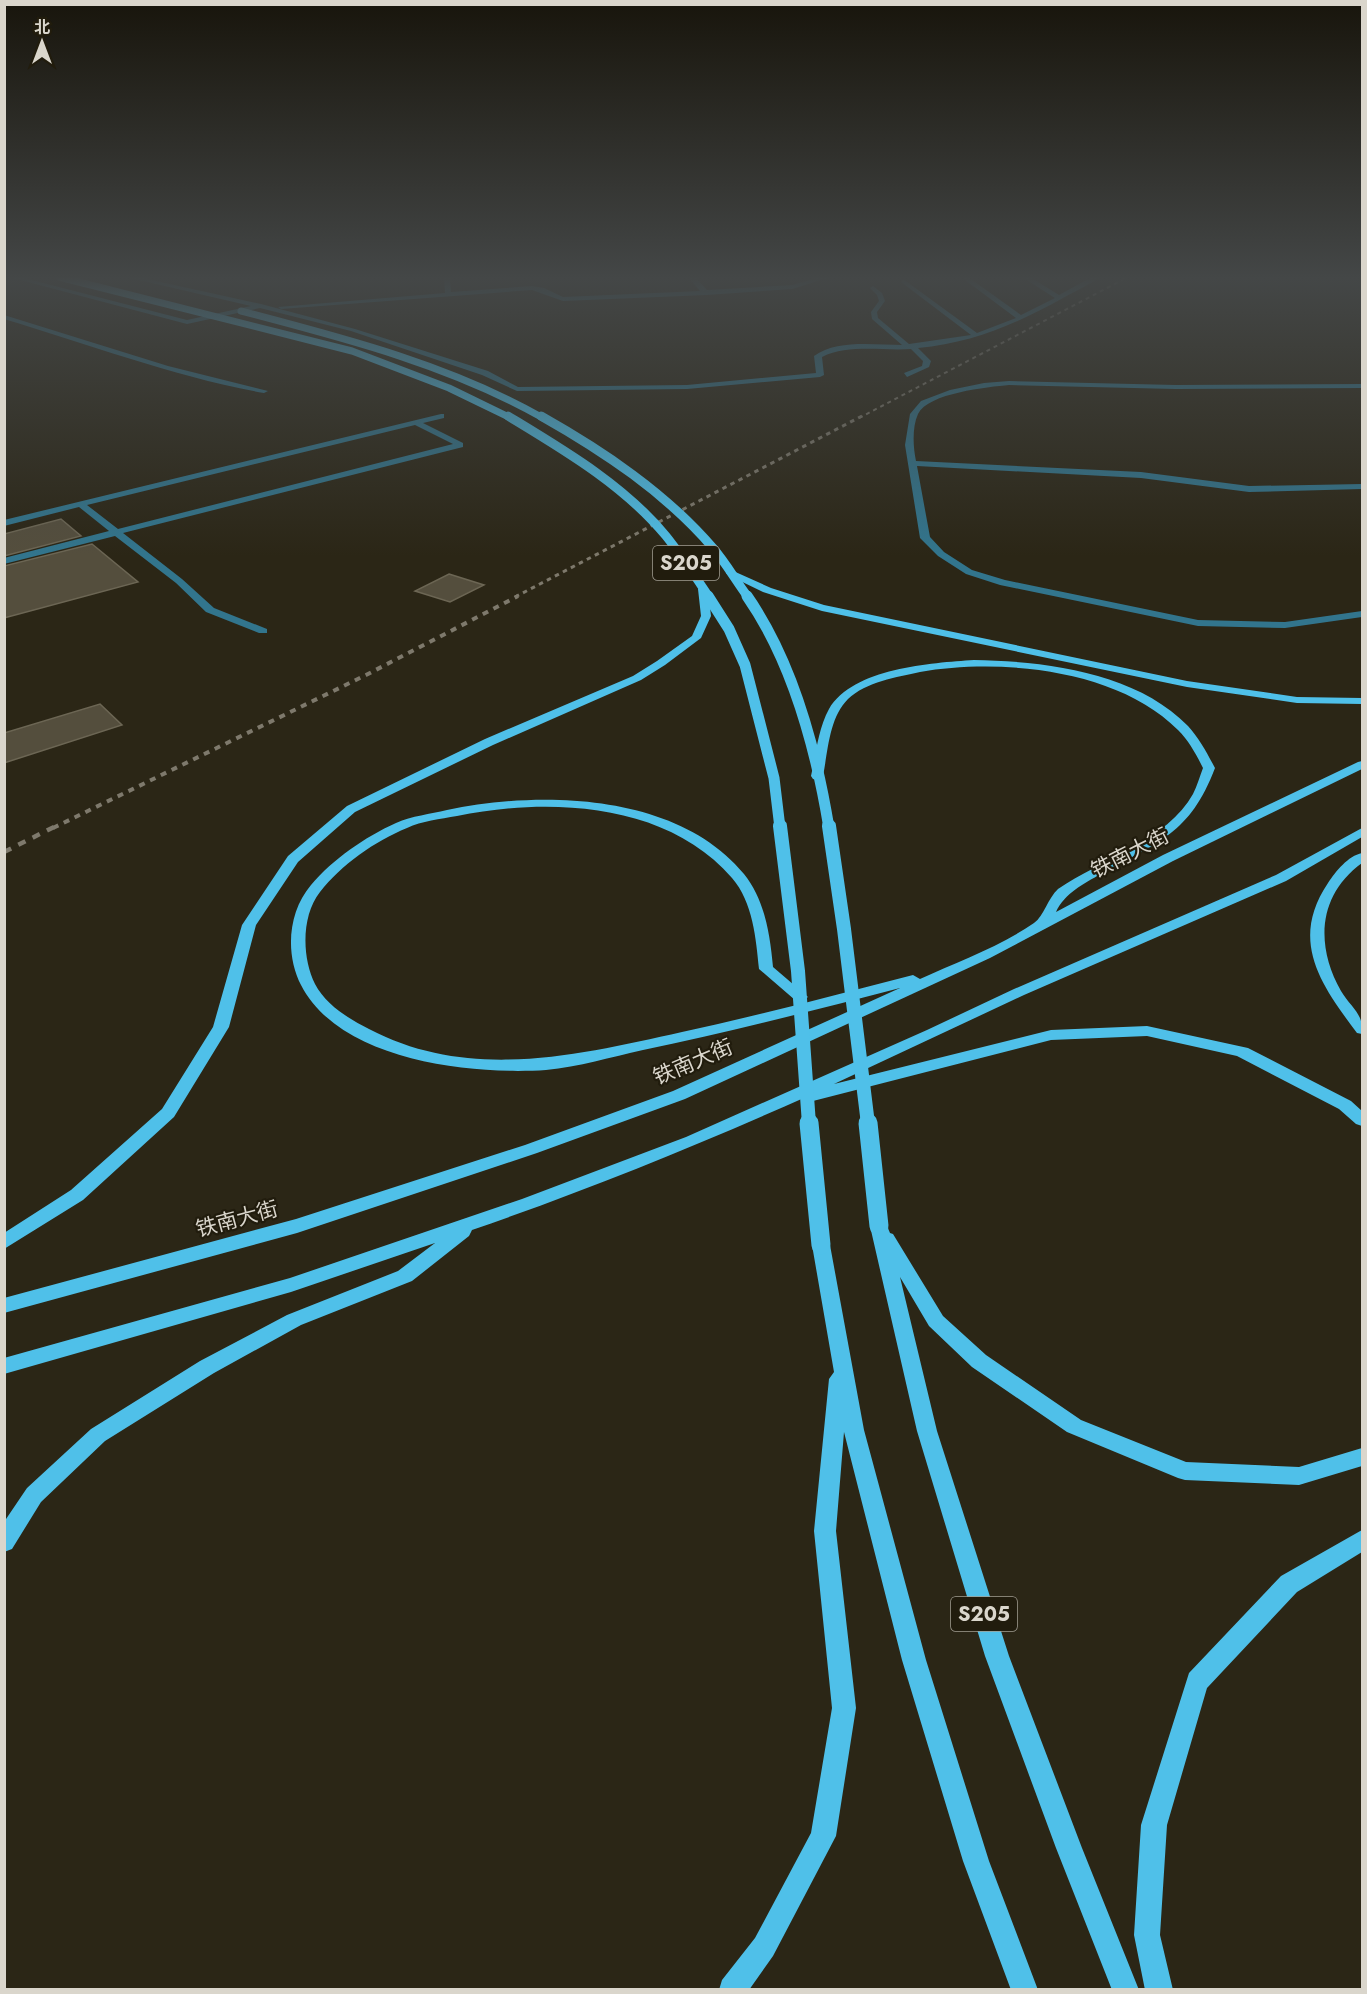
<svg xmlns="http://www.w3.org/2000/svg" width="1367" height="1994" font-family="Jost,'Noto Sans SC',sans-serif">
  <style>
    .building { fill: #544e3d; stroke: #6c6654; stroke-width: 1.5 }
    .lines { fill: none; stroke-linecap: round; stroke-linejoin: round }
    .minor { fill: #32758d; fill-rule: evenodd }
    .major { fill: #4fc0e9; fill-rule: evenodd }
    .rail-far3 { stroke: #7e796c; stroke-width: 2; stroke-dasharray: 4 4; stroke-linecap: butt }
    .rail-far2 { stroke: #7e796c; stroke-width: 3; stroke-dasharray: 4.5 4.5; stroke-linecap: butt }
    .rail-far1 { stroke: #7e796c; stroke-width: 4; stroke-dasharray: 6 6; stroke-linecap: butt }
    .rail { stroke: #7e796c; stroke-width: 4.5; stroke-dasharray: 8 8; stroke-linecap: butt }
    .major-bridge-far4 { stroke: #4fc0e9; stroke-width: 7 }
    .major-bridge-far3 { stroke: #4fc0e9; stroke-width: 9 }
    .major-bridge-far2 { stroke: #4fc0e9; stroke-width: 11 }
    .major-bridge-far1 { stroke: #4fc0e9; stroke-width: 14 }
    .major-bridge { stroke: #4fc0e9; stroke-width: 19 }
    .labels { text-anchor: middle; dominant-baseline: central; stroke-width: 4.5; stroke-linejoin: round; paint-order: stroke }
    .shield { fill: #211c0d; stroke: #a29e93; stroke-width: 1.5 }
    .shield-label { font-size: 20px; font-weight: bold; fill: #dad6cc }
    .street-label { font-size: 21px; fill: #dad6cc; stroke: #211c0d }
  </style>
  <rect width="100%" height="100%" fill="#2b2616"/>
  <path class="building" d="M61,519l20,17 -77,20v-22z
    M92,544l46,38 -134,36v-52z
    M449,574l35,11 -34,17 -35,-11z
    M100,704l22,21 -118,38v-30z"/>
  <g class="lines">
    <path class="minor" d="M9,277h11l167,43 64,-14 -125,-29h12l123,27 94,25 133,42 30,16 169,-2 129,-12 -2,-17c23,-17 61,-11 88,-11l-30,-26 -1,-7 8,-11 -2,-6 -7,-7 3,-2 9,7 3,8 -8,11 1,6 31,26 62,-9 -70,-53 2,-3 74,54 39,-15 -55,-41h7l53,38 34,-17 -33,-21h8l29,18 33,-18h8c-11,8 -25,14 -37,21 -47,26 -91,45 -145,50l13,13 -2,6 -22,10 -3,-4 18,-7 1,-5 -12,-12c-29,2 -63,-5 -89,8l2,18 -4,2 -133,12 -170,2 -35,-16 -131,-44 -91,-23 -73,16z
      M444,277h6l1,15 81,-6 12,2 19,9 137,-6 -12,-14h7l12,13 85,-5 29,-8h10l-39,12 -86,6 -143,6 -31,-11 -251,19 -3,-2 167,-14z
      M4,315l164,51 100,25 -4,2c-89,-16 -173,-48 -260,-74z
      M1009,381l167,4 186,-1v4l-186,1 -167,-4c-21,2 -81,8 -91,29 -6,13 -5,33 -2,47l225,11 108,14 113,-2v5l-113,3 -108,-14 -224,-12 13,71 14,15 28,18 33,10 193,40 87,2 77,-11v6l-77,11 -87,-2 -198,-41 -34,-11 -28,-18 -18,-18 -15,-93 5,-31 11,-13 29,-11 34,-7z
      M441,414h3v4l-21,5 40,20v4l-340,86 59,46 32,29 53,21v4h-8l-53,-21 -30,-29 -61,-47 -111,28v-6l105,-27 -30,-24 -75,19v-6zM415,425l38,19 -335,85 -31,-24z"/>
    <path class="major" d="M731,570l40,18 53,17 363,76 110,16 65,1v6l-65,-1 -110,-16 -365,-76 -59,-19 -35,-17 -2,-2z
      M703,586l5,3 3,27 -10,22 -36,27 -24,15 -148,65 -138,67 -57,50 -42,63 -27,102 -55,90 -91,83 -79,49v-16l67,-43 91,-81 51,-82 29,-102 46,-69 59,-50 138,-67 148,-63 24,-15 35,-25 9,-20 -3,-27z
      M974,660c70,1 162,12 214,66 11,12 19,27 27,42 -25,66 -57,74 -114,106 -18,10 -36,19 -45,38l107,-57 195,-93 4,-1v8l-189,92 -183,97 -305,141 -148,54 -240,80 -293,80v-15l292,-79 229,-74 148,-54 227,-103c-85,22 -170,44 -257,62 -32,7 -64,17 -97,20 -75,5 -206,-9 -245,-85 -16,-31 -13,-73 10,-100 22,-26 54,-48 85,-62 16,-7 34,-9 51,-13 94,-20 231,-17 297,64 21,26 26,61 29,93l35,30 -8,5 -5,-2 -36,-31c-3,-30 -6,-67 -27,-91 -65,-76 -184,-81 -275,-62 -17,3 -35,5 -50,12 -32,13 -66,37 -87,64 -19,24 -18,66 -5,92 11,21 34,35 54,45 101,53 209,26 313,3 78,-17 154,-37 231,-57l7,4c37,-17 81,-33 114,-56 10,-7 14,-25 24,-34 42,-29 110,-49 135,-95 4,-8 7,-18 10,-26 -7,-14 -14,-27 -25,-38 -60,-61 -178,-72 -258,-58 -23,5 -54,10 -72,27 -19,19 -20,52 -25,77l-6,4 -4,-1 -2,-3c5,-22 7,-47 18,-67 24,-41 102,-46 145,-49z
      M1362,828v9l-76,44 -262,114 -190,89 217,-54 96,-4 101,22 103,53 11,10v15l-6,-2 -17,-15 -102,-53 -90,-20 -96,4 -238,61 -7,-4c-110,49 -221,94 -334,133l-3,6 -57,45 -111,44 -87,48 -109,68 -64,61 -29,47 -8,3v-30l23,-34 64,-59 109,-68 87,-46 111,-44 37,-28 -144,49 -287,82v-16l286,-80 232,-79 164,-62 241,-107 87,-41 262,-114z
      M1362,853v10c-44,32 -47,82 -21,128 10,17 23,22 21,43l-5,-1c-36,-48 -68,-92 -29,-150 8,-12 20,-27 34,-30z
      M879,1219l6,2 5,12 3,1 50,82 43,39 95,65 105,42 113,5 63,-19v18l-63,19 -114,-5 -7,-2 -111,-46 -95,-65 -43,-41 -29,-49 37,154 72,225 73,192 57,142h-27l-56,-142 -71,-192 -68,-225 -47,-205 3,-5z
      M821,1238l6,2 3,5 34,185 62,230 63,201 49,129h-27l-48,-129 -61,-201 -58,-228 -8,99 20,177 -20,128 -63,120 -24,34h-30l3,-10 33,-42 56,-105 21,-125 -18,-177 15,-152 5,-7 -22,-127 3,-5z
      M1362,1530v22l-65,40 -90,96 -40,137 -7,110 13,55h-28l-11,-55 7,-110 48,-152 92,-97z"/>
    <path class="rail-far3" d="M859,418l269,-141"/>
    <path class="rail-far2" d="M515,597l347,-181"/>
    <path class="rail-far1" d="M53,828l313,-153 152,-79"/>
    <path class="rail" d="M4,852l52,-26"/>
    <path class="major-bridge-far4" d="M59,277l293,74 97,37 62,30
      M241,311c103,27 209,54 302,107"/>
    <path class="major-bridge-far3" d="M508,416c56,34 116,69 158,120 16,20 29,40 43,61
      M541,416c62,35 125,77 172,132 13,15 23,33 35,49"/>
    <path class="major-bridge-far2" d="M708,596l21,33 16,36 29,113 6,50
      M747,596c46,66 69,153 82,232"/>
    <path class="major-bridge-far1" d="M780,826l18,145 11,153
      M829,826l15,103 24,195"/>
    <path class="major-bridge" d="M809,1123l12,122
      M868,1123l11,103"/>
  </g>
  <linearGradient id="sky" x2="0" y2="1"><stop stop-color="#18150c"/><stop offset="0.5" stop-color="#444747"/><stop offset="1" stop-color="#444747" stop-opacity="0"/></linearGradient>
  <rect width="1367" height="556" fill="url(#sky)"/>
  <g class="labels">
    <g class="shield">
      <rect x="653" y="546" width="66" height="34" rx="4.5"/>
      <rect x="951" y="1597" width="66" height="34" rx="4.5"/>
    </g>
    <g class="shield-label">
      <text x="686" y="563">S205</text>
      <text x="984" y="1614">S205</text>
    </g>
    <g class="street-label">
      <text transform="translate(1130 853) rotate(-27)">铁南大街</text>
      <text transform="translate(693 1062) rotate(-23)">铁南大街</text>
      <text transform="translate(237 1219) rotate(-15)">铁南大街</text>
    </g>
  </g>
  <rect width="1367" height="1994" fill="none" stroke="#dad6cc" stroke-width="12"/>
  <g transform="translate(42 42)" stroke="#211c0d" stroke-width="4.5" paint-order="stroke">
  <path d="M0-4.5L10 22L0 15L-10 22Z" fill="#dad6cc"/>
  <text y="-9" font-size="16" font-weight="bold" text-anchor="middle" fill="#dad6cc">北</text>
  </g>
</svg>
